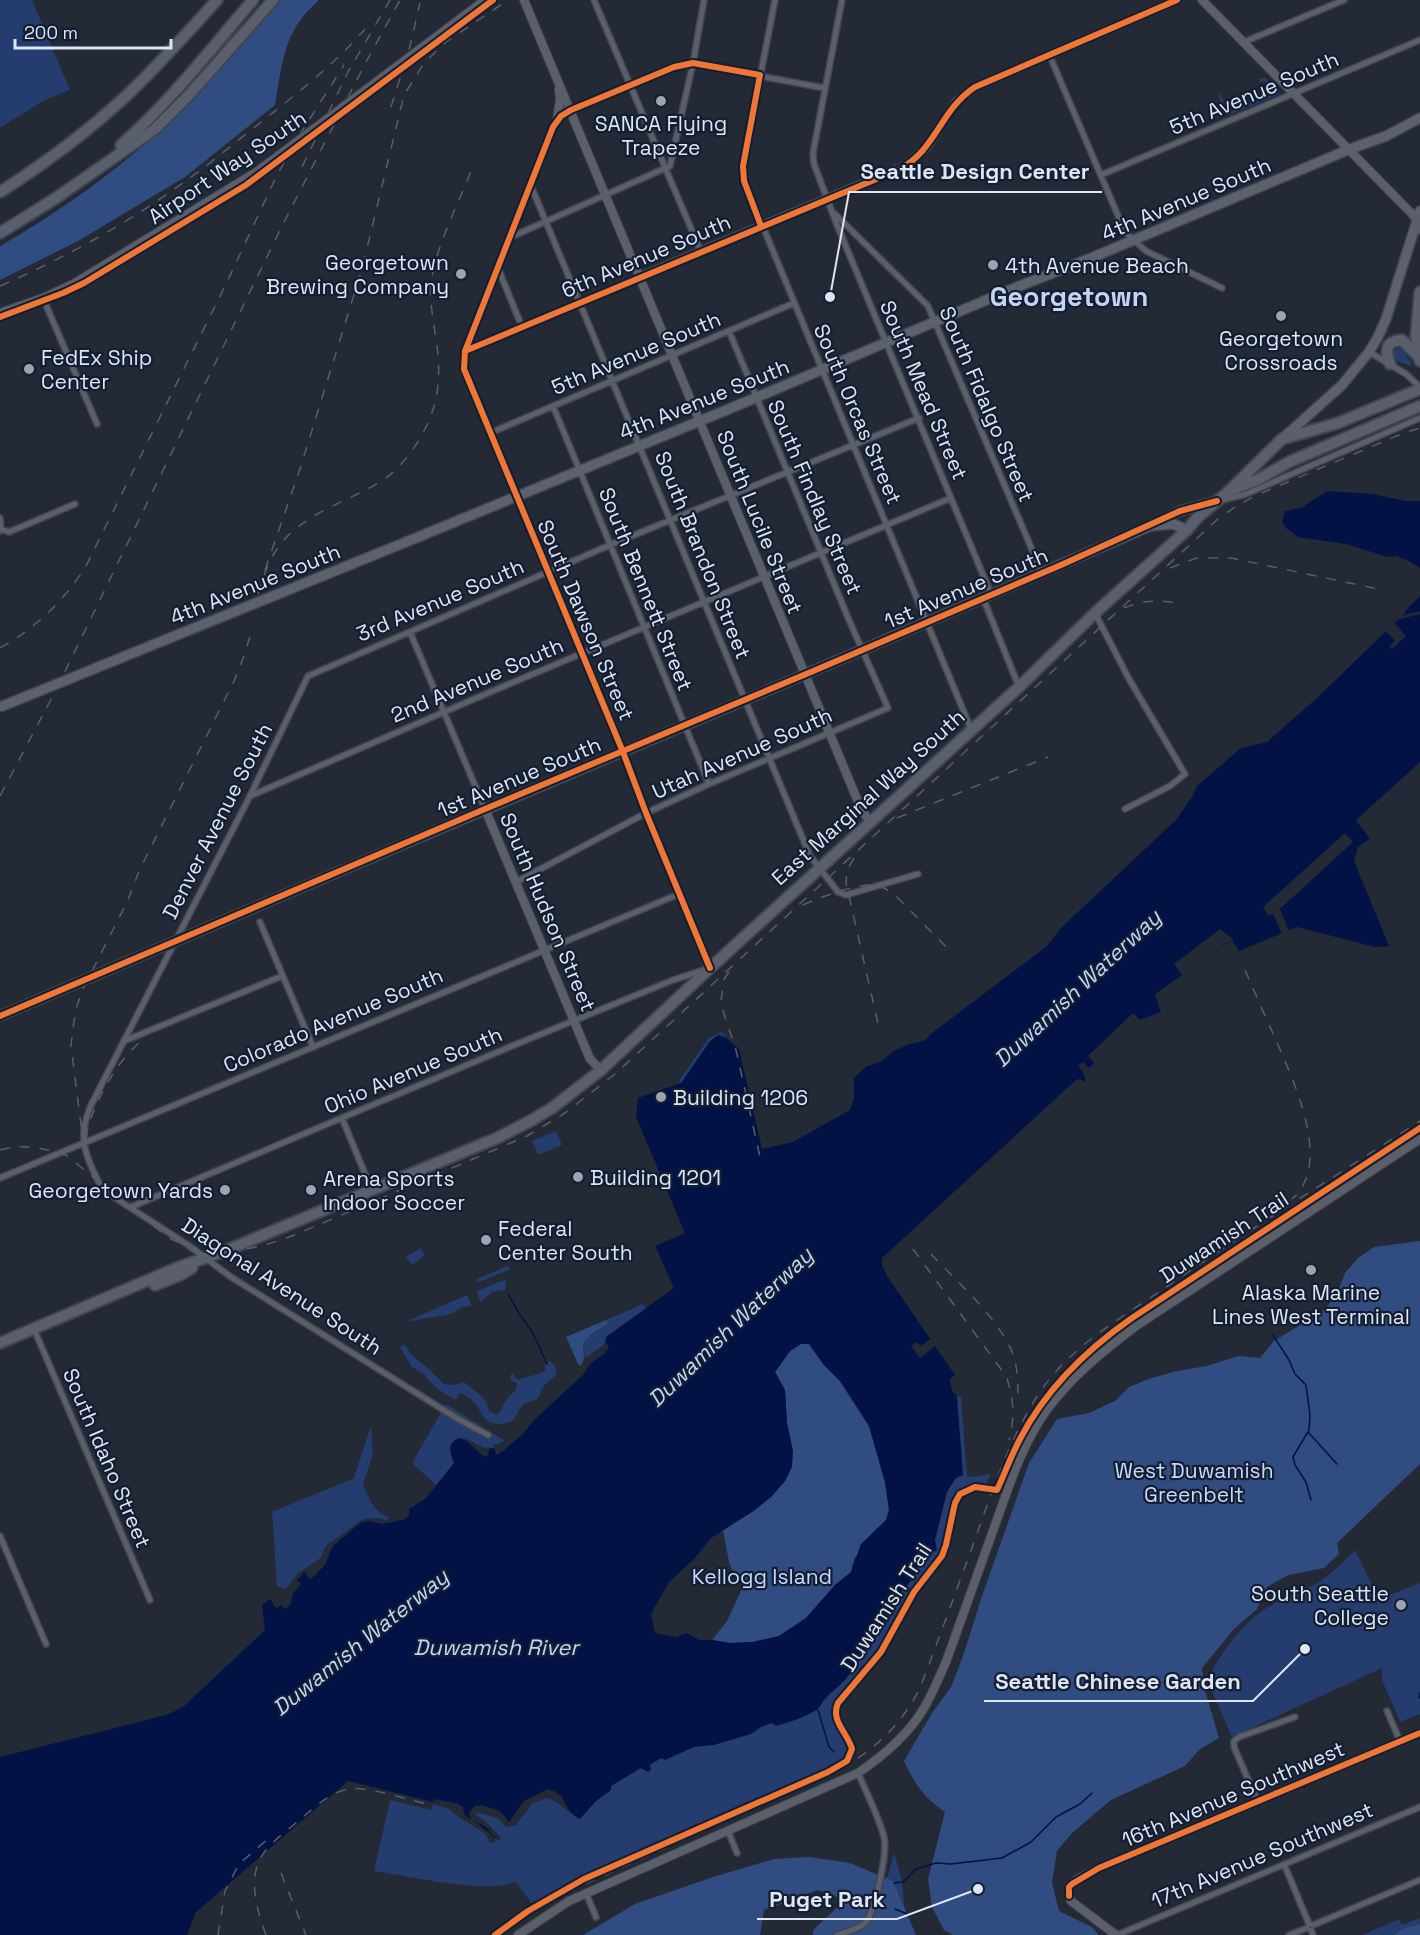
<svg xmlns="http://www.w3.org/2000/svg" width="1420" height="1935" font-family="'Space Grotesk',sans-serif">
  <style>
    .green { fill: #243c6e }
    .forest { fill: #314c80 }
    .water { fill: #031245; fill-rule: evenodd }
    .pier { fill: #232935 }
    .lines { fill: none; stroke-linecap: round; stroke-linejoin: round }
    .stream { stroke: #031245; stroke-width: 1.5 }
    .street-casing { stroke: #40454f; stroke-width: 8 }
    .secondary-casing { stroke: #40454f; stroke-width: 10 }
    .primary-casing { stroke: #40454f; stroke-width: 12 }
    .highway-casing { stroke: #40454f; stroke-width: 14 }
    .street { stroke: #5a5f69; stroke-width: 5 }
    .secondary { stroke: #5a5f69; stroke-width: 8 }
    .primary { stroke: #5b616d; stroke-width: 9 }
    .highway { stroke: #595f6c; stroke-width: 10 }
    .rail { stroke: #595f67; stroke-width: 1.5; stroke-dasharray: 10 10; stroke-linecap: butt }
    .secondary-bridge-casing { stroke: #40454f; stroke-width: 10; stroke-linecap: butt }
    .primary-bridge-casing { stroke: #40454f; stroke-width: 12; stroke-linecap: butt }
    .secondary-bridge { stroke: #5a5f69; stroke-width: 8 }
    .primary-bridge { stroke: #5b616d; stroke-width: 9 }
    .cycleway-casing { stroke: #131e32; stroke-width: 10 }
    .cycleway { stroke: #f07635; stroke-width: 6 }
    .poi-dot { fill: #9da3b1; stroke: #131e32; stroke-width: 2 }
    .labels { text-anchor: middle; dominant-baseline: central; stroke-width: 4.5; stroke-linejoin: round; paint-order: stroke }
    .street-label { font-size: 21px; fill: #dee5f4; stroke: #131e32 }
    .poi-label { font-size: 21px; fill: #dee5f4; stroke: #131e32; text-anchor: start }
    .park-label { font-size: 21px; fill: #c7dafd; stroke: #131e32 }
    .water-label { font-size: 22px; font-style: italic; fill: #c2d5f8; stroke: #131e32 }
    .district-label { font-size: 27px; font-weight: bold; fill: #c5d4f0; stroke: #131e32 }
    .leader { fill: none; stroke: #dee5f4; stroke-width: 2 }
    .callout-dot { fill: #dee5f4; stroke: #131e32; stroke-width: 2 }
    .callout-label { font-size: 22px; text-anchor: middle; font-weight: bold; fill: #dee5f4; stroke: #131e32; stroke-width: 4.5; stroke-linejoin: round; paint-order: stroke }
  </style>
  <rect width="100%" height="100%" fill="#232935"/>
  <path class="green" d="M0,0h32l38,90 -27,11 -43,27z
    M1265,77l15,17 -53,22 -9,-21 2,-1 7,15 4,2 39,-17 -6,-13 -4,1 -1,-3z
    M1398,348h4l9,15v3l-17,-6 -2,-8z
    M721,1032l4,2 1,4 -42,50 -5,-7 30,-43z
    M556,1131l6,14 -24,10 -6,-14z
    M420,1248l5,7 -13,10 -6,-8z
    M507,1266l4,3 -34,14v-4z
    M506,1279l-1,11 -13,2 -12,10 -3,-11z
    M467,1295l5,11 -10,1 -11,7 -46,8z
    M643,1304l2,4 14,-3 -74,54 -2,-16 11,-11 14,-8 -2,-4z
    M404,1344l9,12 17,14 14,14 8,1 12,-3c10,9 23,14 25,29l7,4c6,-4 5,-7 8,-12 5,-9 13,-10 13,-20l-7,-3 1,-6h2l2,4 4,2c8,-5 19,-4 26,-9v-6l5,-4c15,14 2,15 -6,25 -4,4 -3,9 -7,13 -4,3 -10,2 -13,5 -9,8 -6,20 -24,20 -23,-1 -16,-20 -35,-28v-1l-5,-2 -4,7 -13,-7 -11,-9 -8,-10 -12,-7 -12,-20z
    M957,1396l4,1 6,79 4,1 20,-3 -7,15 -12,-1 -10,4 -4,5 -5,13 -7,35 -4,11 -28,36 -33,60 -45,54c-3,19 24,39 13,53 -4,6 -14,9 -21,13l-244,107 -49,29 -20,-27c-21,15 -112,-6 -141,-10l16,-71 41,10 3,-8 40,16 -1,-6 52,-4 17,-11 23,5 230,-117z
    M446,1404l59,37 30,-30 -62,81 -152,66 -35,31 -5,-2h-4l-5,-75 82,-34 17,-53 2,29 -10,31c7,14 10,26 25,32v6l-5,1 25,-6 1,-9 17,-11 10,-13 -24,-22z
    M1355,1550l21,43 6,5 38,-15v131l-20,8 -18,-42v-12l-150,69 -25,-57c12,-24 29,-49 51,-66 16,-12 36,-20 54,-28 15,-8 32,-24 43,-36z
    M894,1853c9,28 11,43 10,73l-51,9 24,-20z
    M1420,1918v17h-57l36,-16 3,6z"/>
  <path class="forest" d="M281,0h38c-36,32 -36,60 -44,105l-90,72 -107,64 -78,39v-34c65,-37 126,-82 180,-134 36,-35 68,-75 101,-112z
    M1420,1241v223l-83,79 2,11 -15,14 -36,7 -21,12 -10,22 -23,20 -32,39 2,19 15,51 -20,12 -14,16 -74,34 -39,33 -15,18 -5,32 7,28 33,16 7,8h-146l-9,-5 -12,-23 -4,-28 17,-67c-22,-15 -30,-28 -41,-51l28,-48 19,-26 12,-31 19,-60 47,-133 28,-44 32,-6 26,-12 14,-14 22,-9 26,-7 30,-5 31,-10 22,2 14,-17 49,-30 13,-15 9,-23 13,-15 16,-11z
    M606,1320l2,4 -14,8 -11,11 1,16 -3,7 -3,-2 -12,-27z
    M801,1344h8l15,21 16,16 29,45 16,56 4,28 -3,10 -32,39 -3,13 -16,13 -29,33 -27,18 -26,6 -23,1 -18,-3 15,-19 17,-37 -8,-4 -7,-18 -6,-32 32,-20 17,-14 21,-45 -6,-28 -2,-33 -10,-18 15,-21z
    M810,1857l40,6 43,18 23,54h-103v-5l30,-28 -8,-6 -17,-6 -54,20 -4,25h-177l52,-31 78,-27 61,-18z
    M1420,1924v11h-27l12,-7z"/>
  <path class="water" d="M1327,491l46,3 32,7h15v67l-13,-8 -11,-4 -8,1 -42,-13 -48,-7 -12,-9 -4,-7 3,-10 16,-3z
    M1420,596v166l-64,58 14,19 -12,8 -4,14 35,85 -14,1 -78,-20 -58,24 -7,-11 -77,54 6,18 -21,8 -7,-7 -45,43 6,7 -5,5 -6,-6 -5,4 5,6 3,10 -6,-3 -4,1 -194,178v7l5,11 68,99 -5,4 2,12 5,5 6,79 -7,3 -9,14 -12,48 2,10 -8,4 -9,9 -9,18 -12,13 -2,9 -7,6 -5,14 -14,22 -16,12c1,19 -19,30 -30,42 -4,4 -4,8 -9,11 -12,8 -27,12 -40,16l-4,-3 -11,4 -10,7 -37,11 -20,2 -29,13 -4,-2 -11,7 1,5 -3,2 -7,-4 -30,18v4l-15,11 -16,18c-10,-5 -13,-12 -21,-19 -17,-15 -39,15 -49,26l-11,-9 -21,-7 -5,5 25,23 -7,2 -2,-5 -36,-28 -105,-26 -152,131 -9,23h-187v-178l139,-35 30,-8 14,-7 82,-77 -3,-25 8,-6 3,3v3l4,3 12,-8v-9l10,-15 22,-18 5,-11 36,-25 14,-3 12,4 17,-4 4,-10 17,-11 28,-35c-5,-11 -7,-23 7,-25l21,12 11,-2 12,-7 100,-97 1,-7 68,-49 -19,-42 30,-13 -49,-116 2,-19 43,-15 29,-42 8,-6 7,2 14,12 23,100 31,-7 57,-32 4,-12v-20l13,-12 13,-4 14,-11 15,-7 15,-3 8,-8 114,-86 16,-20 115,-108 16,-24 4,-9 44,-38 26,-6 50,-44 88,-85 2,-4zM801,1344h8l15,21 16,16 29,45 16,56 4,28 -3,10 -25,24 -10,28 -16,13 -29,33 -27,18 -26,6 -23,1 -18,-3h-12l-14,-7 -10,4 -21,-4 -4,-19 18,-32 25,-23 17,-21 44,-28 17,-14 13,-15 7,-14 1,-16 -6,-28 -2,-33 -10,-18 15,-21z"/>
  <path class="pier" d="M1420,611v3l-27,7 13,15 -14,13 -3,-3 6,-5 -11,-12 13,-12z
    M1345,833l8,9 -73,67 10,24 -7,3 -10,-22 -4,2 -6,-9z
    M1220,929l13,10 -51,36 -8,-11z
    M933,1337l5,7 -18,14 -9,-12 6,-4 4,4z
    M607,1343l2,4 -4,6 -14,10 -8,12 -50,46 -10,13 -20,17 -7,4 -3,-11 3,1 9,-4 29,-31 47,-44 3,-7z
    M461,1436l23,12 6,-1 -3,10 -5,-2z
    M407,1506l2,3v7l-4,3 -22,5 -14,-3 -9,2 -27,23 -8,19 -14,14 -3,-1 -2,-6h-2l-7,9 4,2v1l-8,9 -3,12 -5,4 -3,-3 -1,-3 7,-6 -2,-8 12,-16 23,-15 5,-12 8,-6 29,-21 13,-1 15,3v-2l12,-3z
    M548,1789l6,2 7,5 11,19 -15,-13 -10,-4 -15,6 -17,22h-3l-6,1 -8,-9 -22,-6v3l9,6 16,17 -3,3 -13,-15 -11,-5 17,13 5,8 -4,1 -3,-2 -3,-7 -29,-18 -6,-6 -18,-6 1,-5 22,4 7,4 1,7 7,6 -2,-7 1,-2 5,-5 7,-1 18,6 9,11 15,-21z"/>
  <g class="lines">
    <path class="stream" d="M508,1294l12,21 12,16 15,33
      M1273,1335l16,25 6,14 11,11 4,30 -1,15 -16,27 2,8 11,17 5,18
      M1308,1432l29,32
      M1419,1698l1,-5
      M818,1710l11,37 5,5
      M894,1883l9,-1 13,-13 20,-6 15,1 51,-6 29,-16 25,-25 24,-13 12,-11
      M895,1909l12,5"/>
    <defs>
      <path id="street" d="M594,0l107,252
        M775,0l-32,166 1,15 227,548
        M842,0l-29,153 1,11 23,61 154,369
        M1244,42l100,-42
        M1049,54l76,178 21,19 76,37
        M1101,175l319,-135
        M531,186l279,670 28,36 8,3 72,-21
        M835,214l93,92 114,267
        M511,237l159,-71 23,-103 11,-63
        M498,268l24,59
        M43,298l54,126
        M465,351l174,-74
        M1369,352l37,22 14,13
        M553,406l156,378
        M490,433l304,-130
        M1222,500l24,-6 174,-76
        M0,518l1,11
        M0,531l1,-2 8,3 66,-28
        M983,598l36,89
        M1095,613l34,66 56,95 -15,12 -45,23
        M410,632l75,177
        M250,796l245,-106 456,-192
        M516,882l130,-69 63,-29 179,-76 -39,-88 -120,-289
        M260,922l53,125
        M124,1041l158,-65
        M342,1118l30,73
        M0,1178l679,-284
        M131,1207l381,-161 161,-66 37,-12 -64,-155 -23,-61 -159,-383 1,-18 88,-224 12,-14 109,-46 16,-4 134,25
        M34,1329l116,271
        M488,1435l-30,-16 -227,-142 -43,-32 -82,-53c-7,-7 -10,-15 -14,-24 -11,-24 -11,-39 -1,-63l159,-309 58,-120 302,-131 309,-127
        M0,1536l46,108
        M1387,1711l13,30
        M1257,1800l-23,-53v-6l5,-4 56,-20
        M728,1831l9,22
        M1284,1864l25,60
        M586,1893l10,24
        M1313,1925l107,-45
        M1311,1930l2,5
        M837,1935c8,-3 23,-6 29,-13 9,-12 22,-70 18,-85 -6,-22 -17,-43 -26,-64
        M1117,1935l303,-128
        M1289,1935l18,-7"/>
      <path id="secondary" d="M524,0l338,811 9,11
        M1202,0l215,219
        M557,121l3,-22 -1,-10
        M639,277l268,-112 20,-18 29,-45 19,-15 202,-87
        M0,313l43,-15 32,-15 98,-60
        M485,809l105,250 11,11
        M518,1935l51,-34 289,-128c25,-17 51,-39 66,-65 9,-15 15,-31 22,-46 16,-45 32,-90 48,-134 15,-41 27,-82 52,-117 25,-34 57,-60 90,-85l284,-187
        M1116,1935l-45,-34 -2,-5v-9l9,-8 21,-11 321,-135"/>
      <path id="primary" d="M1282,439l60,-54 27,-33 9,-15 8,-18 34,-108
        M1150,526l23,-2 14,6
        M406,542l323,-133 288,-122 74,-29 259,-109 36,-13 34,-18
        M319,880l438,-185 391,-168 32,-16 37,-10"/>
      <path id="highway" d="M121,145c49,-43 89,-95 132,-145
        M0,192c44,-28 86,-59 125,-95 32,-30 62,-64 92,-97
        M1417,219l3,9
        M0,233l56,-35 99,-69 34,-34 84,-95
        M1420,292l-4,45 4,24
        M1390,364c-5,-13 -5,-23 12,-24l15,15
        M1234,489l25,-10 30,-17 131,-56
        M155,1285l27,-11 10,-6
        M0,1343l179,-76 46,-16 272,-113 35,-18 20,-12 49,-38 109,-102 309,-281 76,-74 92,-83 11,-13 30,-25 54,-53 56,-16 82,-34"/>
    </defs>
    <use href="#street" class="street-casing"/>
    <use href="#secondary" class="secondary-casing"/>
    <use href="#primary" class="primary-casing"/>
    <use href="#highway" class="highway-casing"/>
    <use href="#street" class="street"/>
    <use href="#secondary" class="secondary"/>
    <use href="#primary" class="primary"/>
    <use href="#highway" class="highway"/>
    <path class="rail" d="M391,107l18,-57 11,-47
      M302,167l46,-95 42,-72
      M0,286c65,-28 130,-64 187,-106 24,-17 46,-36 69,-54 38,-30 78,-61 109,-97
      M1170,568l27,-10h34l147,31
      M265,570l34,-98 63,-203 42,-174 20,-32 22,-21 62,-42
      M258,594c7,-24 15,-46 35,-63 25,-22 59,-32 87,-49 19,-12 34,-32 44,-51 17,-32 17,-64 11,-98 -2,-17 -6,-33 -4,-50 4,-34 27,-79 40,-112
      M1124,608c20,-9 38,-8 59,-4
      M0,648c36,-20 66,-49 87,-84l140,-282 50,-107 25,-44 42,-66
      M0,796l56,-106 225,-462 84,-164 35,-64
      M897,818l151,-61
      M854,858l-7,12 -1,13 34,149
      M803,905c14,-7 53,-21 69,-20 10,0 17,6 25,12l53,54
      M1245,970c10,23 20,46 30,68 17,40 59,125 17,161
      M729,972l-5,7 -3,22 3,13 12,36 24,107
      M86,1138c4,-30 33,-82 58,-99
      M0,1150c24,-7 42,-2 66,5l100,81c42,25 87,15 131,-2l230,-98 38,-23 50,-39 604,-556 19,-13 19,-10 149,-63 14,-4
      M91,1165l-5,-11 -4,-21 -11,-87 2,-18 3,-19 6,-18 46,-91 11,-29 95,-190 10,-25 8,-26
      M913,1249l93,127c8,22 9,41 3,64
      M931,1254c27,29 67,63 82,100 5,15 5,31 5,46
      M281,1873l25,62
      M218,1935l7,-44 14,-27 30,-26
      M266,1935c-8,-22 -18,-53 -6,-76 7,-15 31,-31 43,-42 13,-11 29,-26 47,-28 16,-3 59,11 77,15
      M500,1935l30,-21 39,-23 267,-119c38,-22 64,-45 84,-84 20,-52 39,-105 58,-157 17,-49 41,-116 74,-155 29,-35 73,-61 110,-86 85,-59 172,-113 258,-169"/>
    <defs>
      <path id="secondary-bridge" d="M173,223l85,-52 227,-171"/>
      <path id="primary-bridge" d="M0,707l406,-165
        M0,1016l319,-136"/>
    </defs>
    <use href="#secondary-bridge" class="secondary-bridge-casing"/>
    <use href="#primary-bridge" class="primary-bridge-casing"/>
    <use href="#secondary-bridge" class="secondary-bridge"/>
    <use href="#primary-bridge" class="primary-bridge"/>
    <defs>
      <path id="cycleway" d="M0,317l63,-24 21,-10 162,-98 247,-185
        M465,351l433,-181c39,-20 41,-59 77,-83l202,-87
        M710,968l-64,-155 -23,-61 -159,-383 1,-18 88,-224 8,-11 10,-6 103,-43 19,-4 67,12 -17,91 1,15 17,45
        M0,1016l485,-207 326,-137 250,-107 119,-54 37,-10
        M1069,1896v-9l3,-3 27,-16 321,-135
        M495,1935l33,-24 56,-32 244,-107 19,-11 5,-12c-4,-16 -22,-28 -14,-46l43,-51 33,-60 28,-36 4,-11 9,-42 5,-9 15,-7 22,3c8,-17 14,-34 23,-51 26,-50 66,-89 112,-121l288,-190"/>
    </defs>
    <use href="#cycleway" class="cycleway-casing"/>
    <use href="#cycleway" class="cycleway"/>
  </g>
  <g class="poi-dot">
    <circle cx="661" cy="101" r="6"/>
    <circle cx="993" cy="265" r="6"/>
    <circle cx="461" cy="274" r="6"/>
    <circle cx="1281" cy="316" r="6"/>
    <circle cx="29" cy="369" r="6"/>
    <circle cx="661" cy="1097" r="6"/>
    <circle cx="578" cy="1177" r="6"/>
    <circle cx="225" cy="1190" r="6"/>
    <circle cx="311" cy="1190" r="6"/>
    <circle cx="486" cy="1240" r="6"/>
    <circle cx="1311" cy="1270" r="6"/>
    <circle cx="1401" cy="1605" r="6"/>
  </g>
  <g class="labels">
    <g class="street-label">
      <text transform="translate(1254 93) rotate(-23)">5th Avenue South</text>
      <text transform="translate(227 167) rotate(-34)">Airport Way South</text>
      <text transform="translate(1186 199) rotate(-23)">4th Avenue South</text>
      <text transform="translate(646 256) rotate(-23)">6th Avenue South</text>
      <text transform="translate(636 353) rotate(-23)">5th Avenue South</text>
      <text transform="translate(924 390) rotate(67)">South Mead Street</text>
      <text transform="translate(704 399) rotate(-22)">4th Avenue South</text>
      <text transform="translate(987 404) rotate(67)">South Fidalgo Street</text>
      <text transform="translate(858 414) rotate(67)">South Orcas Street</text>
      <text transform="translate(815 497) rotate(67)">South Findlay Street</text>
      <text transform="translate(760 522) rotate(68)">South Lucile Street</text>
      <text transform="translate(703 555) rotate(68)">South Brandon Street</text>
      <text transform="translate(255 584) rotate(-22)">4th Avenue South</text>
      <text transform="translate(966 588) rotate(-23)">1st Avenue South</text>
      <text transform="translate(646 589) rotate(68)">South Bennett Street</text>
      <text transform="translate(440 600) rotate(-23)">3rd Avenue South</text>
      <text transform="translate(586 620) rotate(67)">South Dawson Street</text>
      <text transform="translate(477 680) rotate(-23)">2nd Avenue South</text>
      <text transform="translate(742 753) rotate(-24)">Utah Avenue South</text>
      <text transform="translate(519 777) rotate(-23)">1st Avenue South</text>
      <text transform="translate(868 797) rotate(-42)">East Marginal Way South</text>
      <text transform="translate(217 821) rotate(-63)">Denver Avenue South</text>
      <text transform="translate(548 912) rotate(67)">South Hudson Street</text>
      <text transform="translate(333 1020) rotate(-23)">Colorado Avenue South</text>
      <text transform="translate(413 1070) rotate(-23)">Ohio Avenue South</text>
      <text transform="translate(1224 1237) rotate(-33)">Duwamish Trail</text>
      <text transform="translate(282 1286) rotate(33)">Diagonal Avenue South</text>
      <text transform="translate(107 1458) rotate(67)">South Idaho Street</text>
      <text transform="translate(886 1607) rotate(-57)">Duwamish Trail</text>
      <text transform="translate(1233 1794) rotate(-23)">16th Avenue Southwest</text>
      <text transform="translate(1262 1855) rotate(-23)">17th Avenue Southwest</text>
    </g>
    <g class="poi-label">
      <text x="661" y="123" text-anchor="middle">SANCA Flying<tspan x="661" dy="24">Trapeze</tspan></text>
      <text x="449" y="262" text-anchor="end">Georgetown<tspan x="449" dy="24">Brewing Company</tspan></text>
      <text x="1005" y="265">4th Avenue Beach</text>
      <text x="1281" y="338" text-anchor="middle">Georgetown<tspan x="1281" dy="24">Crossroads</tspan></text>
      <text x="41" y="357">FedEx Ship<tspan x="41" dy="24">Center</tspan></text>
      <text x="673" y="1097">Building 1206</text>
      <text x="590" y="1177">Building 1201</text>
      <text x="323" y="1178">Arena Sports<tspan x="323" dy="24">Indoor Soccer</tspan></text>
      <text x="213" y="1190" text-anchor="end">Georgetown Yards</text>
      <text x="498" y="1228">Federal<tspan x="498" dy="24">Center South</tspan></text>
      <text x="1311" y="1292" text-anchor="middle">Alaska Marine<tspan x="1311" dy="24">Lines West Terminal</tspan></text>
      <text x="1389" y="1593" text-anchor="end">South Seattle<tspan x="1389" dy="24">College</tspan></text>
    </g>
    <g class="park-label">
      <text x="1194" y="1470">West Duwamish<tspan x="1194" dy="24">Greenbelt</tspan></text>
      <text x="762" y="1576">Kellogg Island</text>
    </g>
    <g class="water-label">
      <text transform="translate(1077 988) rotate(-43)">Duwamish Waterway</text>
      <text transform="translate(730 1327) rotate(-44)">Duwamish Waterway</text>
      <text transform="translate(360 1642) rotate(-39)">Duwamish Waterway</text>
      <text x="496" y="1647">Duwamish River</text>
    </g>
    <g class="district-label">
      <text x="1069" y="296">Georgetown</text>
    </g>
  </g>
  <path class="leader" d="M830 297L849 192H1102M1305 1649L1253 1701H984M978 1889L897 1919H757"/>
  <g class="callout-dot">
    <circle cx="830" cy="297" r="6"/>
    <circle cx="1305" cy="1649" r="6"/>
    <circle cx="978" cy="1889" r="6"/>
  </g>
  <g class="callout-label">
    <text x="975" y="179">Seattle Design Center</text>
    <text x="1118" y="1689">Seattle Chinese Garden</text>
    <text x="827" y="1907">Puget Park</text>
  </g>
  <path d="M15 39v9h156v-9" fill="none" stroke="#dee5f4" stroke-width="3"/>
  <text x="24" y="39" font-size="18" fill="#dee5f4" stroke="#131e32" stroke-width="4.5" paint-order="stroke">200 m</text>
</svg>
